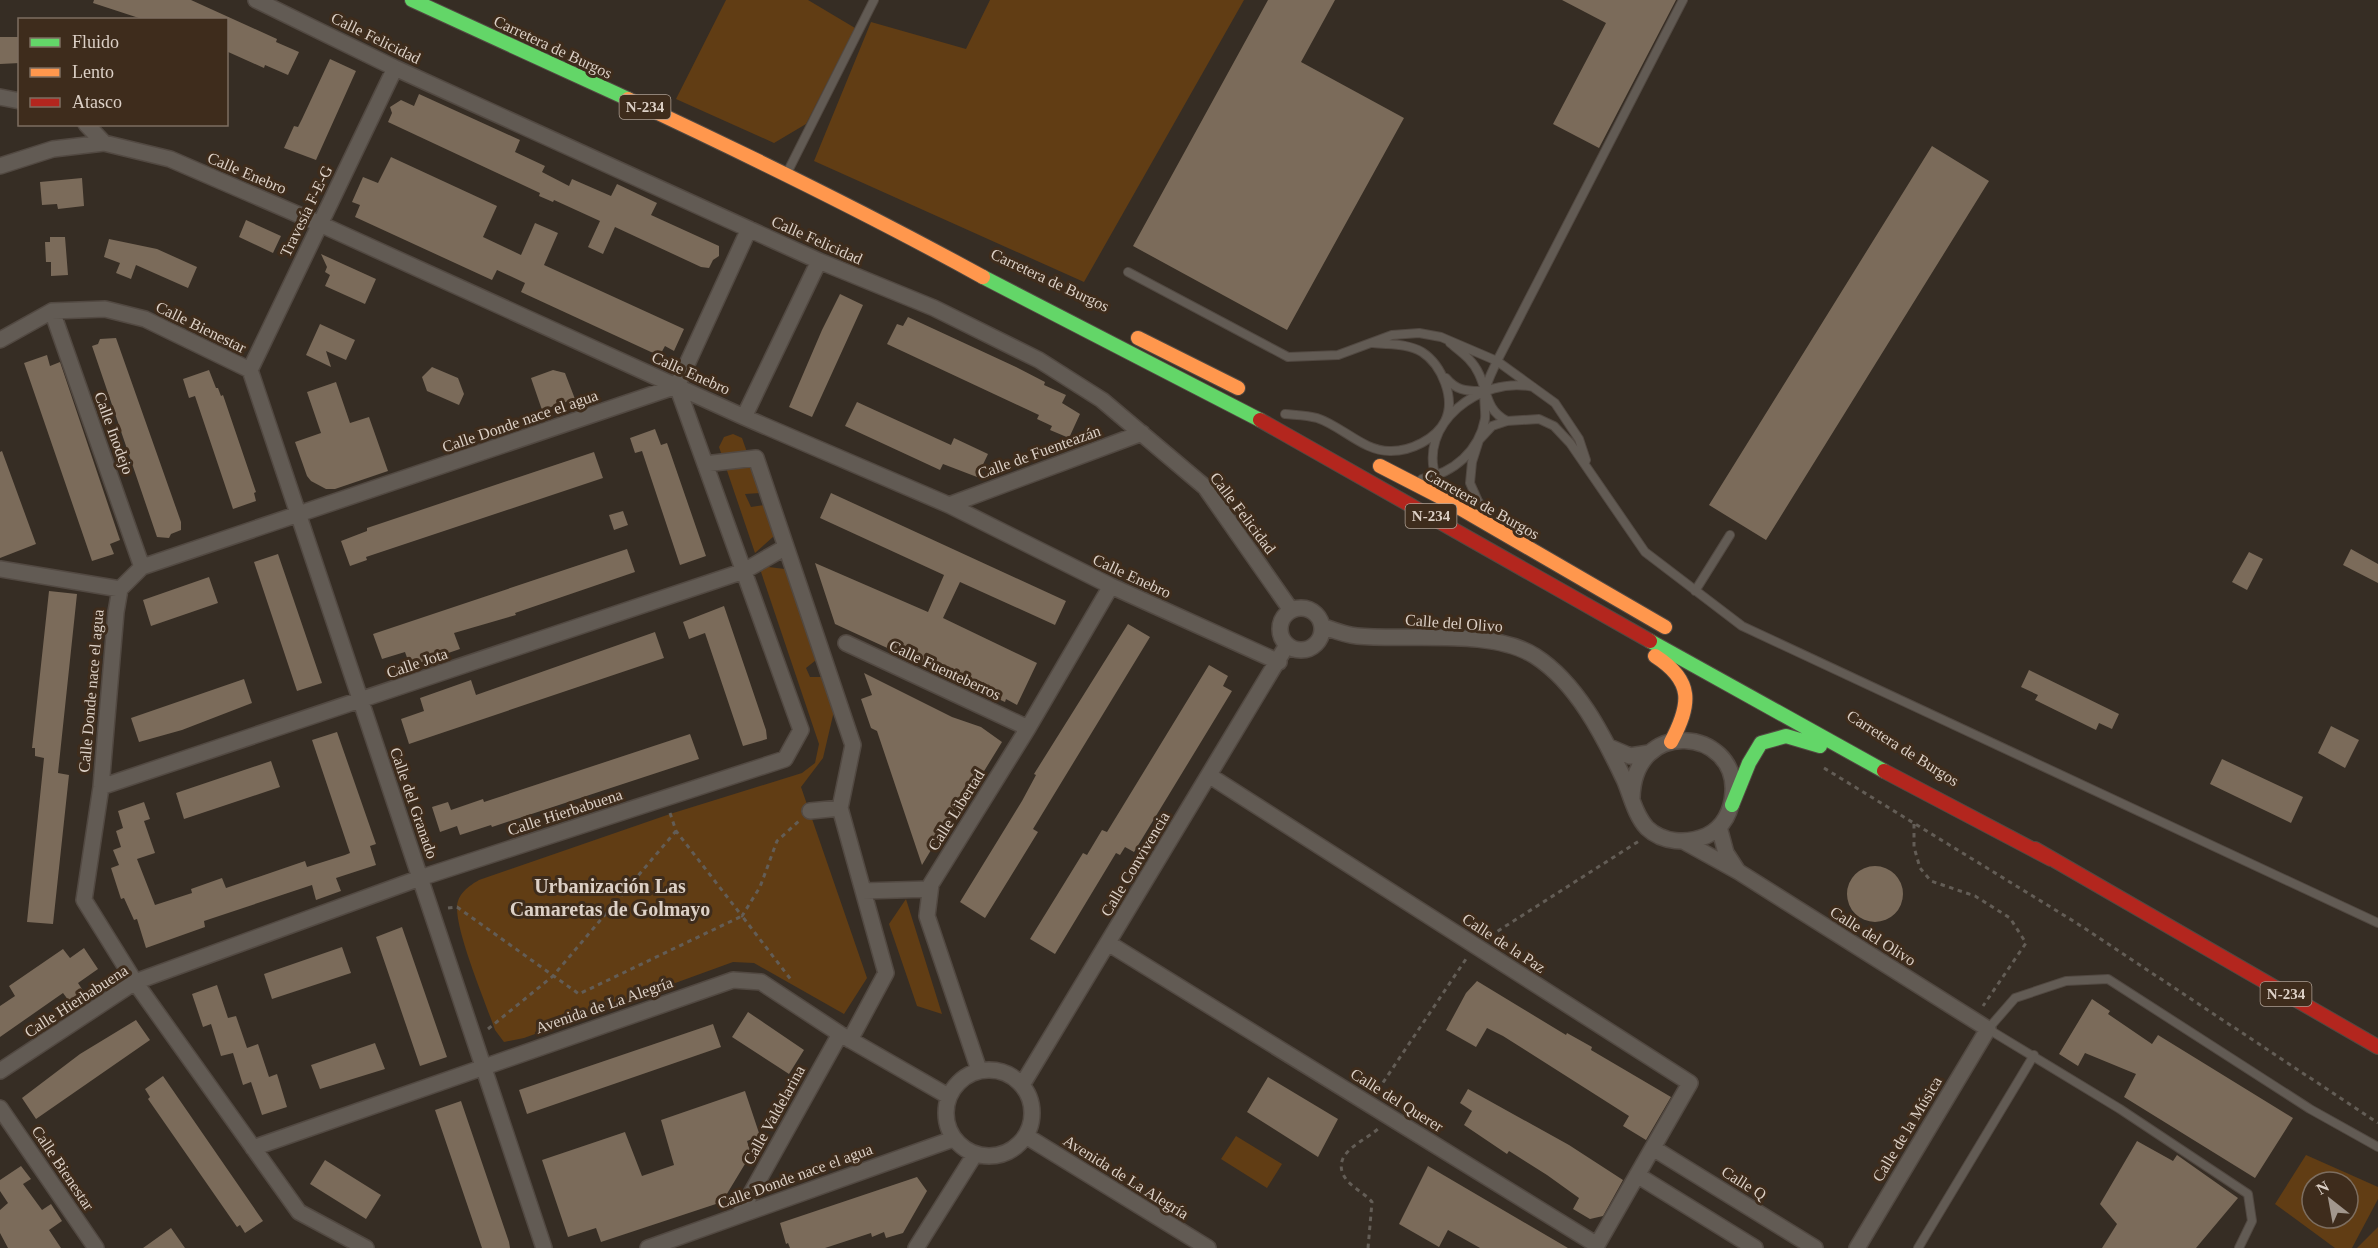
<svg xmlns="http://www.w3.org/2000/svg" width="2378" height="1248" font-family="Georgia,serif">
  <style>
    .green { fill: #613d14; fill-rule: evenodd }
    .building { fill: #7b6b5a }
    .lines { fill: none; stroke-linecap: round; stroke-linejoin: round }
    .lane-casing { stroke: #524942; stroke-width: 10 }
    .street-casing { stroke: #524942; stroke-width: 18 }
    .fast-casing { stroke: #524942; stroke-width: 16 }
    .slow-casing { stroke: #524942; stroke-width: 16 }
    .jam-casing { stroke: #524942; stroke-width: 16 }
    .path { stroke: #635d56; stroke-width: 3; stroke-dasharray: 4.5 4.5; stroke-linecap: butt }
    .lane { stroke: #625b54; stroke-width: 8 }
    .street { stroke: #625b54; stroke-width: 15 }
    .fast { stroke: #63d668; stroke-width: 14 }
    .slow { stroke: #ff974d; stroke-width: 14 }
    .jam { stroke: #b3261e; stroke-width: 14 }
    .labels { text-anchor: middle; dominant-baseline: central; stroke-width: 6; stroke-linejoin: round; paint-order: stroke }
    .shield { fill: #3e2c1c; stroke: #ad9f93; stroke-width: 1.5 }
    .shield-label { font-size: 15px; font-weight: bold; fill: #dcd0c6 }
    .street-label { font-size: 16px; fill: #dcd0c6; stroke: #3e2c1c }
    .quarter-label { font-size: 20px; font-weight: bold; fill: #dcd0c6; stroke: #3e2c1c }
  </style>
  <rect width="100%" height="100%" fill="#362d24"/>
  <path class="green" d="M726,0h82l47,28 -49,96 -32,19 -98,-44z
    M990,0h254l-160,282 -270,-121 57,-139 95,27z
    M733,434l9,4 6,17 11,11 1,27 -15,1 6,13 13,-2 10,31 -19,17 -36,-106 5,-10z
    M759,566l26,3 31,91 -10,8 4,9h11l13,34 -11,47 -22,29 66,191 -23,36 -90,-51 -21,-1 -209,76 -20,4 -9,-12c-10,-29 -38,-95 -38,-122 0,-14 12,-22 22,-28l191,-66 132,-41 13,-10 4,-19z
    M906,899l36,115 -25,-8 -28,-82z
    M1236,1136l46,28 -15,24 -46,-29z
    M2306,1155l72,32v12l-26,49h-17l-60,-44zM2312,1182h36v36h-36z
    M2378,1227v21h-21z"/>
  <path class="building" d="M94,0h97l86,39 -1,3 23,10 -11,23 -23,-10 -1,3 -38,-17v-31h-81l-52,-17z
    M1268,0h67l-34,62 103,56 -117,212 -154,-84z
    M1562,0h114l-77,148 -46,-24 53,-101z
    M0,37h20v26l-20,1z
    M330,59l26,12 -40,89 -32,-12 10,-22 4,1 4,-8z
    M419,94l101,46 -5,12 30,14 -3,6 27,14 3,-7 39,17 6,-12 40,19 -6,12 68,31v10l-6,4 -4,8 -8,-1 -86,-40 -12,27 -15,-7 12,-26 -46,-21 -1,2 -14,-6 1,-3 -152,-71 4,-9 -2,-6 11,-7 13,6z
    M1932,146l57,35 -223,359 -57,-35z
    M391,157l106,49 -14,31 38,18 14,-32 23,10 -14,32 140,64 -10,22 -9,-5 -5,9 -9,-3 -130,-60 4,-9 -28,-13 -5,10 -137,-63 5,-12 -8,-3 11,-25 15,6z
    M82,178l2,28 -26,3 -1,-5 -15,1 -2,-23z
    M246,220l35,16 -8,17 -34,-16z
    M50,237h15l3,38 -17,1v-14h-5l-1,-20h5z
    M109,239l48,10 40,18 -9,21 -52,-23 -5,14 -15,-6 4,-10 -16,-6z
    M321,254l55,25 -11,25 -40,-18 5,-11 -5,-3 2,-5z
    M840,294l23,11 -51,112 -23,-10 33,-77z
    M908,317l108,50 29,15 -1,3 22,10 -4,8 18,11 -11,24 -19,-8 2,-4 -15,-7 2,-4 -152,-71 10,-20 6,2z
    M320,324l35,16 -9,20 -20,-9 5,16 -25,-12z
    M116,338l65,184v8l-10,4 -2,4 -12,-1 -65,-191 6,-2 2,-5z
    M47,355l3,11 10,-4 60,178 -10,4 4,10 -22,7 -68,-198z
    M432,367l26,11 6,16 -5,11 -32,-14 -5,-14z
    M209,370l7,18h2l3,8 2,-1 33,97 -2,1 2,8 -23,8 -38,-113 -6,2 -6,-19z
    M553,370l12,3 10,26 -33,11 -11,-32z
    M336,382l14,41 19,-6 19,54 -53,18h-9l-15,-8 -4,-5 -12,-34 26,-9 -14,-41z
    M857,402l94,43 3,-7 34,16 -11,23 -34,-13 -3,6 -95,-44z
    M655,429l6,16 6,-2 39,113 -26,9 -38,-114 -7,2 -5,-15z
    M2,451l34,93 -36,14v-106z
    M594,452l9,26 -237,79 1,3 -17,6 -9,-25 26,-10v-3z
    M831,493l235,108 -11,24 -95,-43 -17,36 94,45 -20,42 -11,-6 -1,3 -170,-78 -20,-61 113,49 16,-37 -124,-57z
    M623,511l5,14 -14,5 -5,-15z
    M627,549l8,23 -120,41 1,2 -62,18 6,16 -50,17 -5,-14 -23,7 -9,-25z
    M2351,549l27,15v19l-35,-18z
    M2249,552l14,7 -16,31 -15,-8z
    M278,554l44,129 -25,8 -43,-129z
    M209,577l9,26 -67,23 -8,-26z
    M49,591l28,3 -19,179 11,2 -16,149 -26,-2 17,-164 -9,-2v-8h-3z
    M724,606l42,124 1,9 -24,7 -38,-113 -16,6 -6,-17z
    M1128,624l22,13 -117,192 5,3 -53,86 -25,-16 62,-101 14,-26 -2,-1z
    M655,632l9,26 -255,86 -8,-25 23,-8 -4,-13 51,-18 5,15z
    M1209,665l19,11 -5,10 9,5 -98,161 -9,-5 -5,8 -4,-2 -61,101 -25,-15 53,-86 4,2 15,-25 5,2z
    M2029,670l90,44 -7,15 -13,-6 -3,7 -61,-30 3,-5 -17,-8z
    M864,673l88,44 29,10 21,15 -24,39 -4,-2 -52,86 -45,-134 -6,-3 -10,-29 11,-4z
    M244,679l8,24 -70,27 -43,12 -8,-24z
    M2331,726l28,14 -14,28 -27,-15z
    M337,732l39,112 -6,2 6,19 -40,13 5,13 -25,9 -4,-15 -108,36 1,6 -59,21 -9,-29 -3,1 -10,-22 -3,1 -10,-31 8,-3 -6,-15 8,-3 -5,-16 7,-3 -5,-17 26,-9 6,17 -6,2 11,32 -18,6 18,46 37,-12 -1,-4 31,-11 4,10 79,-27 2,6 38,-12 5,-2 -38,-113z
    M690,734l9,25 -207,68 -1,-2 -31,10 -3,-9 -17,6 -8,-25 16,-5 3,8 32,-11 1,3z
    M2222,759l81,38 -12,26 -81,-39z
    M271,761l9,26 -96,32 -8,-26z
    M1847 894a28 28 0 1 1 56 0a28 28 0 1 1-56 0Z
    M402,927l45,130 -27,9 -44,-129z
    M342,947l9,26 -79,26 -8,-25z
    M84,948l14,21 -20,14 8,12 -14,10 -9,-12 -63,44v-31l15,-10 -6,-10 54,-37 7,9z
    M1477,981l89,54 1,-2 25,14 -1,3 80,47 -25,43 -23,-14 6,-10 -126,-80 -16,-8 -11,19 -30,-17 20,-37z
    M217,985l11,33 8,-2 11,32 11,-4 11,33 8,-3 10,33 -25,8 -11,-33 -8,3 -10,-32 -12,3 -10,-32 -8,3 -11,-33z
    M2092,999l18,12 -2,3 44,30 6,-9 135,83 -38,60 -131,-81 12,-23 -51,-21 -7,13 -19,-12z
    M748,1012l56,38 -15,24 -57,-37z
    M136,1020l14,20 -114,79 -14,-21 58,-44z
    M713,1024l8,23 -194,67 -8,-24z
    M375,1043l10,26 -65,20 -9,-24z
    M163,1076l100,145 -18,12 -5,-8 -3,2 -89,-128 2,-2 -5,-8z
    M1268,1077l70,42 -20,38 -71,-45z
    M1468,1089l101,56 54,35 -20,36 -13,3 -17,-10 6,-11 -32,-23 -38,-24 -2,3 -43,-29 8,-14 -12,-8z
    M745,1091l15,45 -13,5 4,13 -29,48 -121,40 -5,-14 -28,9 -26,-77 83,-28 17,44 32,-11 -13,-45z
    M461,1101l48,141 1,6h-28l-47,-138z
    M2137,1141l36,20 4,-6 61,43 -42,50h-94l15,-24 -17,-20z
    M325,1160l56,35 -15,24 -56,-35z
    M21,1166l10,13 -8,5 19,26 9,-6 11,17 -13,9 12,18h-53l-8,-15v-23l8,-7 -8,-12v-11z
    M1428,1166l140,82h-88l-32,-18 -9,17 -40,-23z
    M917,1177l10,14 -24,42 -17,5 -2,-6 -12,5 -1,-4 -46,15h-35l-2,-5 -2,1 -6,-21z
    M171,1228l14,20h-42z"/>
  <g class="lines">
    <defs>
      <path id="lane" d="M789,169l85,-169
        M1128,272l160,85 50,-2 54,-20 27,-2 22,4 56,24 58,42 24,36 7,21
        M1450,343c11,9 23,17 29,31 9,19 7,36 28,47
        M1446,378c10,12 19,13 34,13
        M1285,414c10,1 22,1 32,4 25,8 47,34 74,33 20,0 45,-12 54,-30 11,-22 -3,-56 -23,-69 -15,-9 -33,-7 -49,-9
        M1422,479c32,-6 57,-28 63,-60 1,-9 -2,-19 0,-28 2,-10 8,-21 12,-30l186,-361
        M1437,480c-22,-56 45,-105 96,-93
        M1485,510l-7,-9 -8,-18 2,-21 7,-22 13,-14 15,-5 32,-2 15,7 16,17 75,109 97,74 636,297
        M1695,591l35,-56
        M1918,1248l116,-193
        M2239,1248l13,-27 -4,-27 -128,-85 -132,-80 27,-31 51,-17 42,-2 202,130 68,38"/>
      <path id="street" d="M256,0l139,68 424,193 115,47 105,52 63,40 103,87 86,123
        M0,97l20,4
        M86,124l18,19 66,16 150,65 424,193 205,88 162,81 168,76
        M0,166l53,-17 51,-6
        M52,311l90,256
        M0,340l52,-29 53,-2 40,10 105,51
        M250,370l294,878
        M250,370l145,-302
        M677,386l72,-157
        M744,417l75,-156
        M705,464l51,-6 97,287 -13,63 46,165 -36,67
        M949,505l193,-72
        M0,569l120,20
        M1280 629a21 21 0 1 1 42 0a21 21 0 1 1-42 0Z
        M1322,626c11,4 23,9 35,10 51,5 134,-8 178,20 42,27 68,79 89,123 7,16 11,36 23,49 16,15 40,16 59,8 18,-8 26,-26 27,-44 4,-63 -99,-76 -101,6
        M846,643l182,85
        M1609,747l21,9 19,-3
        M101,787l643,-216 42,-24
        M810,811l30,-3
        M1719,827l7,26 11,17
        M1683,841l56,31 249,157 -131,219
        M863,891l67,-2
        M1108,943l489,302 93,-162 -480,-307
        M946 1113a43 43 0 1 1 86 0a43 43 0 1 1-86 0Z
        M979,1070l-52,-154 4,-32 97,-156 83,-142
        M0,1071l135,-89 285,-104 365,-119 16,-29 -124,-344
        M1022,1085l265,-440
        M0,1108l96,140
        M1026,1136l182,112
        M253,1148l480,-168 28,2 79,52 108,62
        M1653,1148l162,100
        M1637,1175l118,73
        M739,1215l101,-181
        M366,1248l-67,-36 -164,-230 -51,-82 17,-113 15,-175 4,-23 22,-22 535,-181
        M648,1248l305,-109
        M916,1248l59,-94"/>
      <path id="fast" d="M412,0l216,99
        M983,277l277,143
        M1650,641l234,130
        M1732,805l17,-42 12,-20 25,-7 34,10"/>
      <path id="slow" d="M628,99c120,56 239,114 355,178
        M1138,338l100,50
        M1380,466l66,34 219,127
        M1655,656c39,25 36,48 16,86"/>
      <path id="jam" d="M1260,420l390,221
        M1884,771l167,88
        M2035,849l343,198"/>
    </defs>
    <use href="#lane" class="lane-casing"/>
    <use href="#street" class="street-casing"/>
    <use href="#fast" class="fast-casing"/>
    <use href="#slow" class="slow-casing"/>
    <use href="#jam" class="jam-casing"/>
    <path class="path" d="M1824,768l251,154 303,201
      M670,813l6,18 66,85 18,-29 17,-46 22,-20
      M1914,824v23l6,21 11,13 44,15 35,22 16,25 -43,63
      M448,908l9,-1 122,87 163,-78 50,65
      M1490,936l149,-95
      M488,1029l65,-53 123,-145
      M1378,1090l88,-131
      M1368,1248l4,-46c-7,-9 -22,-15 -28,-26 -13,-24 23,-36 35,-48"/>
    <use href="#lane" class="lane"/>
    <use href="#street" class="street"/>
    <use href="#fast" class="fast"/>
    <use href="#slow" class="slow"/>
    <use href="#jam" class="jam"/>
  </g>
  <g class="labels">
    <g class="shield">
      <rect x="619.5" y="95" width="51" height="24" rx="4.5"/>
      <rect x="1405.5" y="504" width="51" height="24" rx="4.5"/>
      <rect x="2260.5" y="982" width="51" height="24" rx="4.5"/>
    </g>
    <g class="shield-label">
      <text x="645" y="107">N-234</text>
      <text x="1431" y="516">N-234</text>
      <text x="2286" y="994">N-234</text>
    </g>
    <g class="street-label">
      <text transform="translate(376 38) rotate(26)">Calle Felicidad</text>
      <text transform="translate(553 47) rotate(25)">Carretera de Burgos</text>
      <text transform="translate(247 173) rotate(23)">Calle Enebro</text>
      <text transform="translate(306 211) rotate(-64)">Travesía F-E-G</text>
      <text transform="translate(817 240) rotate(24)">Calle Felicidad</text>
      <text transform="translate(1050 280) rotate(25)">Carretera de Burgos</text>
      <text transform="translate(201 327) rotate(26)">Calle Bienestar</text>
      <text transform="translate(691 373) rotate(24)">Calle Enebro</text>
      <text transform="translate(520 421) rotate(-19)">Calle Donde nace el agua</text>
      <text transform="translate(114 433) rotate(70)">Calle Inodejo</text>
      <text transform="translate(1039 452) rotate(-20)">Calle de Fuenteazán</text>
      <text transform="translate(1482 504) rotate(29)">Carretera de Burgos</text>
      <text transform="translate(1243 513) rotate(53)">Calle Felicidad</text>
      <text transform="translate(1132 576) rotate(25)">Calle Enebro</text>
      <text transform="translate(1454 623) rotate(4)">Calle del Olivo</text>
      <text transform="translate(417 663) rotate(-19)">Calle Jota</text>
      <text transform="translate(945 670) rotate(25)">Calle Fuenteberros</text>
      <text transform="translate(91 691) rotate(-85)">Calle Donde nace el agua</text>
      <text transform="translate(1903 748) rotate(32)">Carretera de Burgos</text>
      <text transform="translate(414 803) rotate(71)">Calle del Granado</text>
      <text transform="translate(956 810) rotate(-58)">Calle Libertad</text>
      <text transform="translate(565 812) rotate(-18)">Calle Hierbabuena</text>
      <text transform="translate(1135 864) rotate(-59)">Calle Convivencia</text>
      <text transform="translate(1873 936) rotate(32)">Calle del Olivo</text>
      <text transform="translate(1504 943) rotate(33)">Calle de la Paz</text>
      <text transform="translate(76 1001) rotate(-33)">Calle Hierbabuena</text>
      <text transform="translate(604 1005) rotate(-19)">Avenida de La Alegría</text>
      <text transform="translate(1397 1100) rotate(32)">Calle del Querer</text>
      <text transform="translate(774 1115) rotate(-61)">Calle Valdelarina</text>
      <text transform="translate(1907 1129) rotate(-59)">Calle de la Música</text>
      <text transform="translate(63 1168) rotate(56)">Calle Bienestar</text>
      <text transform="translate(795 1176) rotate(-20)">Calle Donde nace el agua</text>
      <text transform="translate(1126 1177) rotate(32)">Avenida de La Alegría</text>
      <text transform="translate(1744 1183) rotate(32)">Calle Q</text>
    </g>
    <g class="quarter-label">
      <text x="610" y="886">Urbanización Las<tspan x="610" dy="23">Camaretas de Golmayo</tspan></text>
    </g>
  </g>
  <rect x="18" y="18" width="210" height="108" fill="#3e2c1c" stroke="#7d6e60" stroke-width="1.5"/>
  <rect x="30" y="38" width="30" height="9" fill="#63d668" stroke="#7d6e60" stroke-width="1.5"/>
  <text x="72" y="48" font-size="18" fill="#dcd0c6">Fluido</text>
  <rect x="30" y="68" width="30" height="9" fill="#ff974d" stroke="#7d6e60" stroke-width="1.5"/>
  <text x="72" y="78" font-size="18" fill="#dcd0c6">Lento</text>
  <rect x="30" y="98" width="30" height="9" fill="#b3261e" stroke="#7d6e60" stroke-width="1.5"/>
  <text x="72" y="108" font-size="18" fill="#dcd0c6">Atasco</text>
  <g transform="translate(2330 1200) rotate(329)"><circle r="28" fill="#3e2c1c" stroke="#7d6e60" stroke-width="1.5"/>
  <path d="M0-4.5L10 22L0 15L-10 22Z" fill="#a2978d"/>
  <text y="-9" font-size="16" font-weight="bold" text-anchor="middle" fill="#dcd0c6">N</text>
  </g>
</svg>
